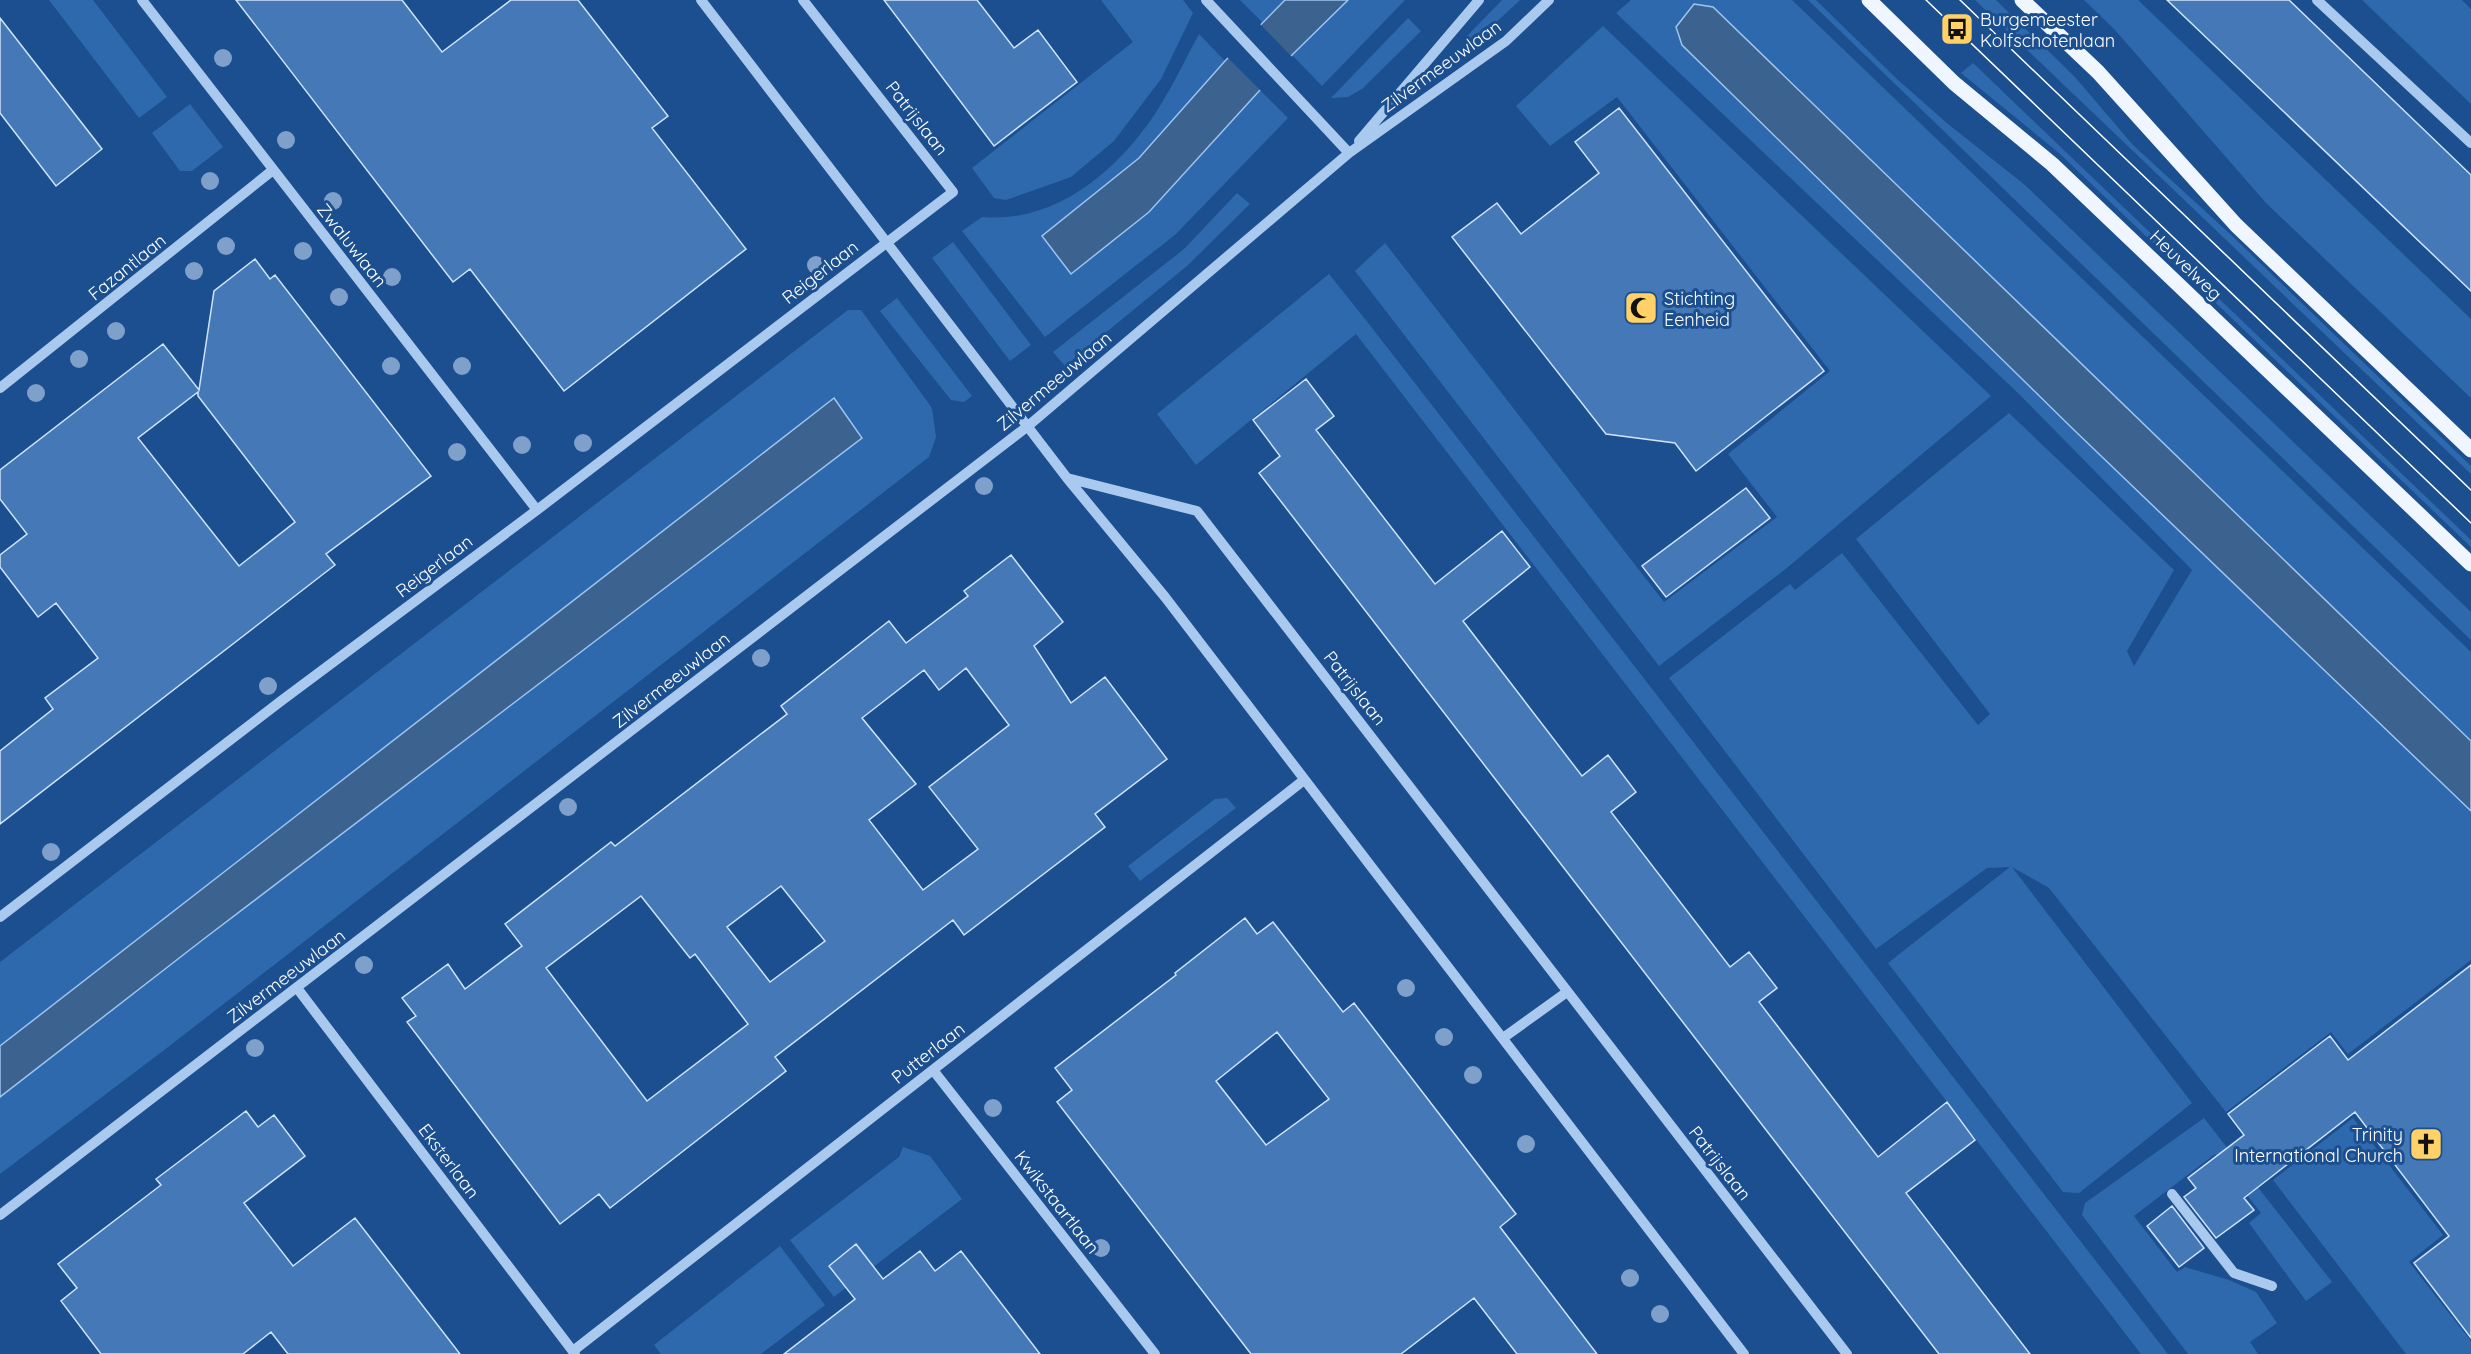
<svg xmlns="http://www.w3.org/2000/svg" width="2471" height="1354" font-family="Quicksand,sans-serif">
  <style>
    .green { fill: #2e69ad }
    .water { fill: #3c6290; stroke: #9cc4f0; stroke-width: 1.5 }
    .pier { fill: #1b4f8f }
    .building { fill: #4478b7; stroke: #cfe3fa; stroke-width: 1.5; fill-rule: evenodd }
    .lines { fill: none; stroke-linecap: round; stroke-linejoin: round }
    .minor { stroke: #a9c9ee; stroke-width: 10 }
    .major { stroke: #f0f6ff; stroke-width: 15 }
    .tram { stroke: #fff; stroke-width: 1.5 }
    .tree { fill: #7ea0ca }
    .labels { text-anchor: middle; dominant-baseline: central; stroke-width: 6; stroke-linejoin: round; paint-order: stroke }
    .poi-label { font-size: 18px; fill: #fff; stroke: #1b4f8f; text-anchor: start }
    .street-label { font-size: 18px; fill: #fff; stroke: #1b4f8f }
  </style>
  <rect width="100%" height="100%" fill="#1b4f8f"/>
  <path class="green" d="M49,0h44l74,97 -28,21z
    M1101,0h82l10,13 -32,66 -47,62 -43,36 -65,23 -12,-2 -22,-30 161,-126z
    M1240,0h45l-22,23z
    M1348,0h57l-83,86 -30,-31z
    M1502,0h18l-46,43 -7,-7z
    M1631,0h161l679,652v89l-583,-564 -212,-150 6,18 392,385 397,381v149l-123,94 -17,-22 -105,80 -177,-224 -37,-21 180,236 -113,90 -16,-1 -175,-229 122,-96 -23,1 -111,81 -207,-271 121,-94 5,6 47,-37 136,172 12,-11 -134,-175 153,-126 165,157 -47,81 7,15 58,-96 -173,-176 -403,-381z
    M1808,0h8l82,80 50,44 77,61 446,427v28z
    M1975,0h21l79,77 58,68 96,88 242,233v8z
    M2084,0h54l333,319v79l-205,-195 -151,-173z
    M2362,0h100l9,9v95z
    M1408,18l13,13 -59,58 -14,8 -17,1z
    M1603,26l388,370 -203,171 -129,99 -304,-395 30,-28 279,359 113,-85 -49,-63 102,-83 -213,-274 -67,49 -34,-40z
    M1199,34l26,27 -86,97 -96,77 106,-23 111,-122 28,28 -112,116 -131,103 -83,-106 20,-14c76,7 140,-50 178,-111 14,-23 26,-48 39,-72z
    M1973,63l498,477v7l-412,-394 -98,-80z
    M190,104l33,43 -31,24h-12l-28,-38z
    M1237,193l13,11 -63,62 -122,100 -12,-14 131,-103z
    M953,242l78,103 -21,16 -78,-103z
    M1329,274l40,50 799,1030h-27l-785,-1020 -160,131 -39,-51z
    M897,298l75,98 -8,6 -13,-2 -71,-89z
    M848,310h13l71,98 4,29 -7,20 -766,594 -163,123v-77l205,-159 641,-523 -12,-17 -834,648v-84z
    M1227,798l9,10 -96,73 -12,-15 87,-67z
    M2204,1118l128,164 -26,19 -57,-78 12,-10 -46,-59 -81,62 43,56 8,-5 44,13 27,12 21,31 -27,19 8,12h-70l-106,-139 3,-12z
    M2353,1118l90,117 -34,27 62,79v13h-65l-133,-174z
    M903,1147l27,9 32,43 -128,98 -44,-57 109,-83z
    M780,1246l45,59 -64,49h-100l-7,-9z"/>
  <path class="water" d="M1285,0h63l-56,55 -143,157 -78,62 -29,-38 97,-78 86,-97z
    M1694,4l19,3 758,734v70l-397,-381 -392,-385 -6,-18z
    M834,398l28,40 -657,500 -205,159v-51z"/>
  <path class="pier" d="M1259,23l34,35 -31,34 -36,-36z"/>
  <path class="building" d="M236,0h166l40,52 69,-52h67l90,116 -16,12 94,121 -182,142 -94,-122 -17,13z
    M884,0h93l37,48 24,-18 39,52 -83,64z
    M2167,0h122l182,175v116z
    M0,18l102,131 -46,37 -56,-73z
    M1619,108l205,263 -128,100 -21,-28 -69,-9 -154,-197 45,-34 24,31 78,-61 -24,-31z
    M255,259l15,20 5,-4 156,201 -105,78 9,11 -335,259v-73l53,-42 -8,-11 53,-40 -42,-55 -18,14 -38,-50v-12l27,-21 -27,-35v-29l163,-126 36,46 15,-99zM198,392v4l97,126 -56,44 -101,-128z
    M1306,379l28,37 -18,14 119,154 67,-53 28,36 -67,54 119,155 26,-21 28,37 -25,20 119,155 19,-15 28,36 -18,14 119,155 69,-55 28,38 -69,53 124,161h-91l-680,-881 21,-17 -27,-36z
    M1746,488l24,30 -104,79 -24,-31z
    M1011,555l52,67 -29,24 37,57 34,-26 62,82 -72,55 10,13 -141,108 -11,-15 -178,137 11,14 -176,137 -11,-14 -39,30 -153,-202 9,-6 -14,-18 46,-34 17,25 57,-43 -17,-22 106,-82 4,4 172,-132 -6,-8 108,-85 17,22 62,-47 -4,-5zM966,668l43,57 -80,62 49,62 -55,41 -54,-70 47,-36 -54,-66 62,-48 15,20zM781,886l44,55 -55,41 -43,-55zM641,896l49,62 5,-4 53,70 -101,77 -101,-133z
    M1245,918l12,16 16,-12 70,90 11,-9 162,211 -16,13 97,127h-80l-43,-56 -73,56h-150l-194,-252 15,-12 -17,-22 121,-93 -1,-2zM1277,1032l52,67 -63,46 -50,-64z
    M2471,965v373l-57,-75 35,-27 -94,-124 -111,86 10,12 -38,28 -32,-41 12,-9 -8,-10 56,-43 -16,-21 102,-78 18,24z
    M246,1111l12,16 16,-12 31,41 -61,47 49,63 62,-48 105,136h-172l-17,-22 -28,22h-142l-40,-53 16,-13 -19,-24 103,-79 -5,-6z
    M2172,1206l32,42 -25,19 -32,-41z
    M856,1244l27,35 37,-28 15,20 26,-20 79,103h-256l71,-55 -26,-33z"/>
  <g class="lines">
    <path class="minor" d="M142,0l395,510
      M701,0l366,478 98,119 579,757
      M1206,0l143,153
      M2317,0l154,143
      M1359,141l120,-141
      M0,388l273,-218
      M1067,478l130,33 650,843
      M0,917l281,-216 256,-191 416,-318 -150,-192
      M297,988l278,366
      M1503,1038l64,-46
      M933,1070l222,284
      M2172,1194l62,79 38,13
      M0,1215l1028,-789 321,-273 157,-112 43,-41
      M573,1351l731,-571"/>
    <path class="major" d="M1869,0l85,83 98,81 419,400
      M2022,0l76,72 138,153 235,225"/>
    <path class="tram" d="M1926,0l545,523
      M1960,0l511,490"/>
  </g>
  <g class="tree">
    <circle cx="223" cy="58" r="9"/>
    <circle cx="286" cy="140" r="9"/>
    <circle cx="210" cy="181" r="9"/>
    <circle cx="333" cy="201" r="9"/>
    <circle cx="226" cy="246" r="9"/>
    <circle cx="303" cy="251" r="9"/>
    <circle cx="816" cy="265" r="9"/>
    <circle cx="194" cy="271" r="9"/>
    <circle cx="392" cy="277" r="9"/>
    <circle cx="339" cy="297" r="9"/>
    <circle cx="116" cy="331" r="9"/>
    <circle cx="79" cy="359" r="9"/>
    <circle cx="391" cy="366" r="9"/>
    <circle cx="462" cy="366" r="9"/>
    <circle cx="36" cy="393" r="9"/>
    <circle cx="583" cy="443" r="9"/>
    <circle cx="522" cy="445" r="9"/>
    <circle cx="457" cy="452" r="9"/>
    <circle cx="984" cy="486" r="9"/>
    <circle cx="761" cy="658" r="9"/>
    <circle cx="268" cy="686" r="9"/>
    <circle cx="568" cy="807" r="9"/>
    <circle cx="51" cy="852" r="9"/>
    <circle cx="364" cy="965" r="9"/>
    <circle cx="1406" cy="988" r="9"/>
    <circle cx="1444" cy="1037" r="9"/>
    <circle cx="255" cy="1048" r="9"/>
    <circle cx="1473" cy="1075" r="9"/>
    <circle cx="993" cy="1108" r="9"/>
    <circle cx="1526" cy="1144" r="9"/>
    <circle cx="1101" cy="1248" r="9"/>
    <circle cx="1630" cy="1278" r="9"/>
    <circle cx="1660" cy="1314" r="9"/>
  </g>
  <defs>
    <symbol id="bus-square" viewBox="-11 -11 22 22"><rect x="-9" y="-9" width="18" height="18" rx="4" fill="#ffd166" stroke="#1b4f8f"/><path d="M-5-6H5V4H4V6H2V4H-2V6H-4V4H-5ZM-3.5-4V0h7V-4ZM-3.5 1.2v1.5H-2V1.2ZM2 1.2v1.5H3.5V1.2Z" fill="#111"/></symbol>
    <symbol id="mosque-square" viewBox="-11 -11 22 22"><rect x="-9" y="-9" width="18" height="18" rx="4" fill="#ffd166" stroke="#1b4f8f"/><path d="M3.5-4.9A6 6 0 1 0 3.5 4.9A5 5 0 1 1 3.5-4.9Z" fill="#111"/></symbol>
    <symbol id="church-square" viewBox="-11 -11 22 22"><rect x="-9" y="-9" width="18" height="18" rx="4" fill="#ffd166" stroke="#1b4f8f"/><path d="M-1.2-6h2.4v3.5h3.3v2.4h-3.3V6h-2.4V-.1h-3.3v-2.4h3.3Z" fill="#111"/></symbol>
  </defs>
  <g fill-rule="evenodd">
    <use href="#bus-square" x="1938" y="10" width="38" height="38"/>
    <use href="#mosque-square" x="1622" y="289" width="38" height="38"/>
    <use href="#church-square" x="2407" y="1125" width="38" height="38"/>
  </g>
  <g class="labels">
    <g class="poi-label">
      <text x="1980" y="19">Burgemeester<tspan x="1980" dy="21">Kolfschotenlaan</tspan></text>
      <text x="1664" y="298">Stichting<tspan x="1664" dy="21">Eenheid</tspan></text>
      <text x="2403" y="1134" text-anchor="end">Trinity<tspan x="2403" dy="21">International Church</tspan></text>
    </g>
    <g class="street-label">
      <text transform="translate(1441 66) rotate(-36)">Zilvermeeuwlaan</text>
      <text transform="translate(917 118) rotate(52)">Patrijslaan</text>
      <text transform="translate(352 245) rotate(52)">Zwaluwlaan</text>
      <text transform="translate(2186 265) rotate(44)">Heuvelweg</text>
      <text transform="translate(127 267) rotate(-39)">Fazantlaan</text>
      <text transform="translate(820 272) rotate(-38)">Reigerlaan</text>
      <text transform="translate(1054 381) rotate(-40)">Zilvermeeuwlaan</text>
      <text transform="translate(434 566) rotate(-37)">Reigerlaan</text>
      <text transform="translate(671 680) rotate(-38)">Zilvermeeuwlaan</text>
      <text transform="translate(1355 688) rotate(52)">Patrijslaan</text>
      <text transform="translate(286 976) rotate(-37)">Zilvermeeuwlaan</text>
      <text transform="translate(928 1053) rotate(-38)">Putterlaan</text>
      <text transform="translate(449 1161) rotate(53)">Eksterlaan</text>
      <text transform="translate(1720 1163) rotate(52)">Patrijslaan</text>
      <text transform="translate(1057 1202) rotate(52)">Kwikstaartlaan</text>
    </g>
  </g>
</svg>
